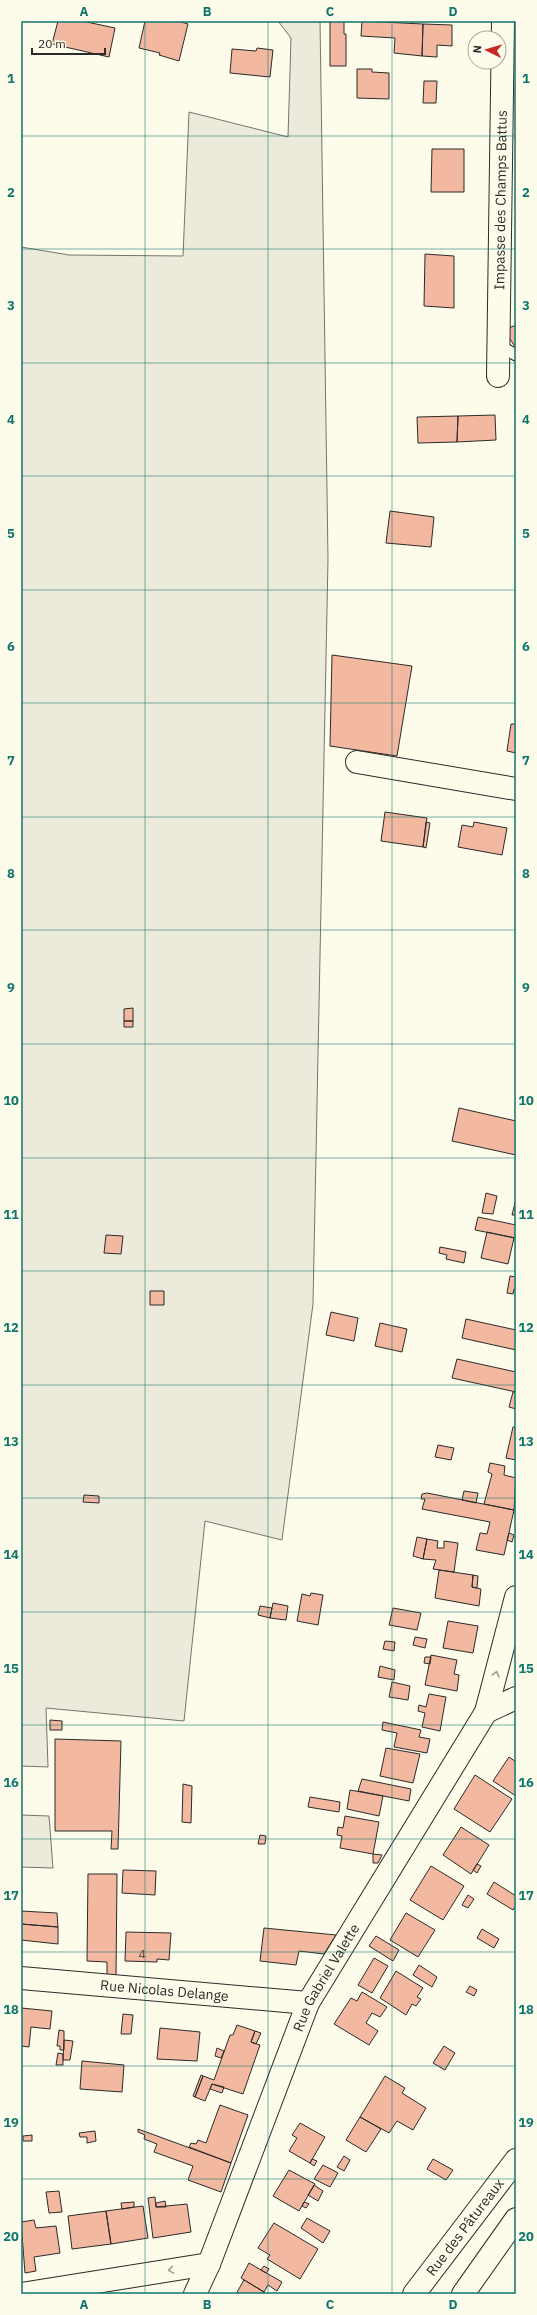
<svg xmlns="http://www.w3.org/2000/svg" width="537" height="2315" font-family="'IBM Plex Sans',sans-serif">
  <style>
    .green { fill: #ecebdb; stroke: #74746e }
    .parking { fill: #eceadb; stroke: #74746e }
    .building { fill: #f2b8a0; stroke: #2b2b2b }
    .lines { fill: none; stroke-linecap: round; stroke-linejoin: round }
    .service-casing { stroke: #2b2b2b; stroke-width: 13 }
    .minor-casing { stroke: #2b2b2b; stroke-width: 24 }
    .secondary-casing { stroke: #2b2b2b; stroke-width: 24 }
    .service { stroke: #fdfbea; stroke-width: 11 }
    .minor { stroke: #fdfbea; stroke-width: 22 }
    .secondary { stroke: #fdfbea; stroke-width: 22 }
    .oneway { stroke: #9e9d94 }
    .grid { fill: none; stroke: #0f766e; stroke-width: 1; stroke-opacity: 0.55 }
    .labels { text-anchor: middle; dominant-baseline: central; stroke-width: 3; stroke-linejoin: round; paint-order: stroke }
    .number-label { font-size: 12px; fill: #5d4e48 }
    .street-label { font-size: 14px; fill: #2b2b2b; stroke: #fdfbea }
    .neatline { fill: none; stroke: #0f766e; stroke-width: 1.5 }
    .grid-label { font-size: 13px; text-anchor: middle; font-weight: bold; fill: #0f766e }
  </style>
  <rect width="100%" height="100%" fill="#fdfbea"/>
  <path class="green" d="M278,21h42l8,538 -15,745 -31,236 -77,-19 -21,200 -138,-13 2,59 -27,-1v-1519l48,8 114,1 6,-144 99,25 3,-99z"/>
  <path class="parking" d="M21,1815l28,1 4,52 -32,-1z"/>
  <path class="building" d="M58,21h24l33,7 -6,29 -57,-13z
    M145,21h33l10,3 -9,37 -20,-6 1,-2 -21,-5z
    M330,21h14v13h2v32h-16z
    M362,21l61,3 -1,32 -28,-3 1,-15 -34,-2z
    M423,24l29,1v21l-15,-1v12l-15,-1z
    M257,48l16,2 -3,27 -40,-4 2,-24 24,2z
    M357,69h15v3l17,1v26l-32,-1z
    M424,81h13l-1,22h-13z
    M432,149h32v43h-33z
    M425,254l29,2v52l-30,-2z
    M516,325v23l-12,-18z
    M495,415l1,25 -39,2 1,-26z
    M458,416l-1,26 -39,1 -1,-26z
    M390,511l44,6 -3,30 -45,-4z
    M332,655l80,11 -15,90 -67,-10z
    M511,724h5v29l-9,-2z
    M385,812l42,6 -4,29 -42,-6z
    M426,822l4,1 -4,25 -3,-1z
    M474,822l33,6 -5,27 -44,-8 4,-22 11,2z
    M133,1008v13h-9v-12z
    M124,1021h9v6h-9z
    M459,1108l57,13v34l-64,-14z
    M486,1193l11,3 -4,18 -11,-1z
    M516,1199v16h-4z
    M478,1217l38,8v13l-41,-8z
    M487,1232l27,6 -6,26 -27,-6z
    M106,1235l17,1 -2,18 -17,-1z
    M440,1247l26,5 -2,11 -18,-4 1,-4 -8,-2z
    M510,1276l6,1v13l-2,-1 -1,5 -6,-1z
    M150,1291h14v14h-14z
    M331,1312l27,6 -4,23 -28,-6z
    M466,1319l50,11v20l-54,-12z
    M380,1323l27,6 -5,23 -27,-6z
    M457,1359l59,13v20l-64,-14z
    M513,1392h3v17l-7,-2z
    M513,1427h3v33l-10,-2z
    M438,1445l16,3 -3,12 -16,-3z
    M490,1463l15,3 -1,9 12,3 -2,32 -30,-6 8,-30 -4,-2z
    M464,1491l14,2 -2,10 -14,-3z
    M427,1493l87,17 -10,45 -28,-5 4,-17 7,1 3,-12 -68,-13 3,-10h-4l1,-5z
    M84,1495l15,1v7l-16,-1z
    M509,1533l5,2 -2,7 -5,-2z
    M417,1537l10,2 -4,20 -10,-3z
    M427,1539l11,2 -1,7h7v-7l14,2 -4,29 -21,-3 3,-9 -13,-1z
    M439,1570l34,5 -1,12 9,2 -2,17 -44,-8z
    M473,1575l5,1 -1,12 -5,-1z
    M311,1593l12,2 -5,30 -21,-4 5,-27 8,2z
    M273,1603l15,3 -2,14 -16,-2z
    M260,1606l12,2 -2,10 -12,-3z
    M393,1608l28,5 -4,17 -28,-5z
    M448,1621l30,5 -5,27 -30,-5z
    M415,1637l12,2 -2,9 -12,-3z
    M385,1641l10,1 -1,9 -11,-2z
    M431,1655l26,5 -3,14 5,1 -2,16 -32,-6z
    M425,1657h6l-1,7 -6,-1z
    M380,1666l15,4 -1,10 -16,-3z
    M392,1682l18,4 -2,14 -19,-3z
    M429,1694l17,3 -6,34 -18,-4 3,-14 -7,-2 1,-6 7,2z
    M50,1720l12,1v9h-12z
    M383,1722l38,8 -2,7 11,2 -3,14 -33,-6 3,-14 -15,-3z
    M55,1739l66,2 -3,108h-7l1,-18h-57z
    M386,1748l34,6 -7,29 -33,-7z
    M509,1757l7,5v34l-23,-15z
    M475,1775l37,24 -22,33 -36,-23z
    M362,1779l49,10 -2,12 -51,-10z
    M183,1784l9,2 -1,37 -9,-1z
    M350,1790l33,6 -4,20 -32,-7z
    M310,1797l30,5 -1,10 -31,-5z
    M345,1816l34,6 -6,32 -33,-6 2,-12 -5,-1 1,-8 5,1z
    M461,1827l28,18 -18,29 -28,-19z
    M260,1835l6,1 -1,8h-7z
    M373,1854l9,1 -4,8h-5z
    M477,1864l4,2 -4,7 -4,-3z
    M431,1866l33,20 -21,34 -33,-20z
    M123,1870l33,1 -1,24 -33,-2z
    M88,1874h29l-1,105h-9v-17l-20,-1z
    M494,1882l22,14v9l-3,5 -26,-16z
    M468,1895l6,4 -6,9 -6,-3z
    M21,1911l36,2 1,14 -37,-3z
    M406,1913l29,17 -17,27 -28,-17z
    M21,1924l37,3v17l-37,-4z
    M264,1928l72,7 -12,19 -25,-3 -3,14 -36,-4z
    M482,1929l17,10 -5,9 -17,-10z
    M126,1932l45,1 -2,27 -12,-1v3l-32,-1z
    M376,1936l23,14 -6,11 -24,-15z
    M374,1958l14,8 -16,27 -14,-8z
    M419,1965l18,12 -5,10 -19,-12z
    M396,1971l27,17 -6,9 4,2 -5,7 -4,-2 -6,11 -26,-17z
    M470,1986l7,4 -3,6 -8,-4z
    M362,1992l25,15 -7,10 -8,-4 -6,10 12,8 -9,14 -35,-21 17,-26 6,3z
    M21,2008l31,3 -2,18 -19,-2 -2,20 -8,-1z
    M123,2014l10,1 -2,19h-10z
    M237,2025l18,6 -4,11 9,3 -17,49 -31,-10 -7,17 -10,-4 8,-21 11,4 16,-45h3z
    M160,2028l40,4 -3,29 -40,-2z
    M59,2030l5,1v19h-4v-4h-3z
    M255,2031l6,2 -5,11 -5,-2z
    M64,2040l9,1 -3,19h-7z
    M444,2046l11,7 -10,17 -12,-7z
    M217,2048l7,3 -3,7 -6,-2z
    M58,2053l5,1v11h-7z
    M82,2061l42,4 -2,27 -42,-3z
    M201,2075l2,1 -8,21 -2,-1z
    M385,2076l20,12 -3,5 24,15 -13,22 -16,-9 -8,12 -29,-16z
    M212,2084l12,3 -2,6 -12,-4z
    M220,2105l28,10 -17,48 -42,-16 2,-4 5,1 2,-4 8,3z
    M360,2117l21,12 -15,23 -20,-12z
    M300,2123l25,14 -15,26 -21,-12 8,-13 -5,-3z
    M138,2129l93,34 -10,29 -33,-12 5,-14 -39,-14 3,-8 -13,-5 1,-4 -7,-3z
    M95,2131l1,10 -9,2v-6h-7l-1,-4z
    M32,2135v6h-9v-5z
    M344,2156l6,4 -6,11 -7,-4z
    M312,2159l5,2 -3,5 -4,-3z
    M433,2159l20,11 -7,10 -19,-11z
    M323,2165l15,8 -8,14 -16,-8z
    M289,2170l26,14 -16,27 -26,-15z
    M314,2185l9,6 -5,10 -10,-6z
    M59,2191l3,21 -13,1 -3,-21z
    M155,2197l1,10 31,-3 4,28 -38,6 -5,-40z
    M165,2201l1,6h-10v-4z
    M134,2202v5l-12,2 -1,-6z
    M304,2202l5,2 -3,4 -4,-2z
    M143,2206l5,32 -37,6 -5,-33z
    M106,2211l5,33 -39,5 -4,-33z
    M307,2218l23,13 -7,12 -22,-15z
    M34,2220l2,8 20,-2 4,27 -26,4 2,14 -11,2 -4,-51z
    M274,2223l44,26 -18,30 -33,-20 3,-4 -12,-7z
    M249,2263l33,19 -5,9 -9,-6 -4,7 -23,-14z
    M264,2266l5,3 -3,4 -5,-3z
    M244,2280l20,12v2h-28z"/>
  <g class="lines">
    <defs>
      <path id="service" d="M498,345l18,10"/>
      <g id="minor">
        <path id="s1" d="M498,376l5,-355"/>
        <path d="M357,762l159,27"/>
        <path d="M486,1712l30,-115"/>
        <path id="s2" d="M21,1978l287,25"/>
        <path d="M21,2294l188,-30"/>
        <path id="s3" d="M195,2294l14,-30 99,-261 178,-291 30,-14"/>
        <path id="s4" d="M414,2294l102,-134"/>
      </g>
      <path id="secondary" d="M463,2294l53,-75"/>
    </defs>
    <use href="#service" class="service-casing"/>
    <use href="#minor" class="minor-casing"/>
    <use href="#secondary" class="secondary-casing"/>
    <use href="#service" class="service"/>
    <use href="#minor" class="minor"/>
    <use href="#secondary" class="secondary"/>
  </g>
  <defs><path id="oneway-chevron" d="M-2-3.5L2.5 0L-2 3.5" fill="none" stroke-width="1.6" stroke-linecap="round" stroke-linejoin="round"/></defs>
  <g class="oneway">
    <use href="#oneway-chevron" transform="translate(496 1674) rotate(-75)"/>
    <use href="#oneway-chevron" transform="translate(171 2270) rotate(171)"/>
  </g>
  <path class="grid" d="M145,21v2273M268,21v2273M392,21v2273M21,136h495M21,249h495M21,363h495M21,476h495M21,590h495M21,703h495M21,817h495M21,930h495M21,1044h495M21,1158h495M21,1271h495M21,1385h495M21,1498h495M21,1612h495M21,1725h495M21,1839h495M21,1952h495M21,2066h495M21,2179h495"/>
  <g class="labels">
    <g class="number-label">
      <text x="142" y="1953">4</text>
    </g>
    <g class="street-label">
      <text stroke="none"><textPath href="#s1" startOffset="176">Impasse des Champs Battus</textPath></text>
      <text stroke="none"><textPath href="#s3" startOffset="343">Rue Gabriel Valette</textPath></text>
      <text stroke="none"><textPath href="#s2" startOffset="144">Rue Nicolas Delange</textPath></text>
      <text stroke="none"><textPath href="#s4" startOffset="84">Rue des Pâtureaux</textPath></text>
    </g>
  </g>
  <rect width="537" height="2315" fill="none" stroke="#fdfbea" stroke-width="44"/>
  <g transform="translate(487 50) rotate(275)"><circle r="19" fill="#fdfbea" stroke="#a9a89e"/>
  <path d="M0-3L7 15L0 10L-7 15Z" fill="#c62828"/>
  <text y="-6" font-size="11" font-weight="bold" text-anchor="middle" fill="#2b2b2b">N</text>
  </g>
  <path d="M32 48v6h73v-6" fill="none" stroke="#2b2b2b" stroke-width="2"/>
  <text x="38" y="48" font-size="12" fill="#2b2b2b" stroke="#fdfbea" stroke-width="3" paint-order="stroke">20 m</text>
  <rect x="22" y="22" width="493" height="2271" class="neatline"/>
  <g class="grid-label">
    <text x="84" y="16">A</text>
    <text x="207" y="16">B</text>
    <text x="330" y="16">C</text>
    <text x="453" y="16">D</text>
    <text x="11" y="83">1</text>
    <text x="526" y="83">1</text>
    <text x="11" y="197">2</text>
    <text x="526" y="197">2</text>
    <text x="11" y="310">3</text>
    <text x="526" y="310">3</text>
    <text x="11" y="424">4</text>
    <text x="526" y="424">4</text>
    <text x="11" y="538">5</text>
    <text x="526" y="538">5</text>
    <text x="11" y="651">6</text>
    <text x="526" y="651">6</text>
    <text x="11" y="765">7</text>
    <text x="526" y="765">7</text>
    <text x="11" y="878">8</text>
    <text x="526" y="878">8</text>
    <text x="11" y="992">9</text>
    <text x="526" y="992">9</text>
    <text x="11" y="1105">10</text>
    <text x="526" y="1105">10</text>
    <text x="11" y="1219">11</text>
    <text x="526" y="1219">11</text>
    <text x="11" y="1332">12</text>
    <text x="526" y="1332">12</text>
    <text x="11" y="1446">13</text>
    <text x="526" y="1446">13</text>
    <text x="11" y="1559">14</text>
    <text x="526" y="1559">14</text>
    <text x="11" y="1673">15</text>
    <text x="526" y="1673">15</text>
    <text x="11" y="1787">16</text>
    <text x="526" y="1787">16</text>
    <text x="11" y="1900">17</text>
    <text x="526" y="1900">17</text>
    <text x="11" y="2014">18</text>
    <text x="526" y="2014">18</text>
    <text x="11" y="2127">19</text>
    <text x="526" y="2127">19</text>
    <text x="11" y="2241">20</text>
    <text x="526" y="2241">20</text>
    <text x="84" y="2309">A</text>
    <text x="207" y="2309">B</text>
    <text x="330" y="2309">C</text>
    <text x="453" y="2309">D</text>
  </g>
</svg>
